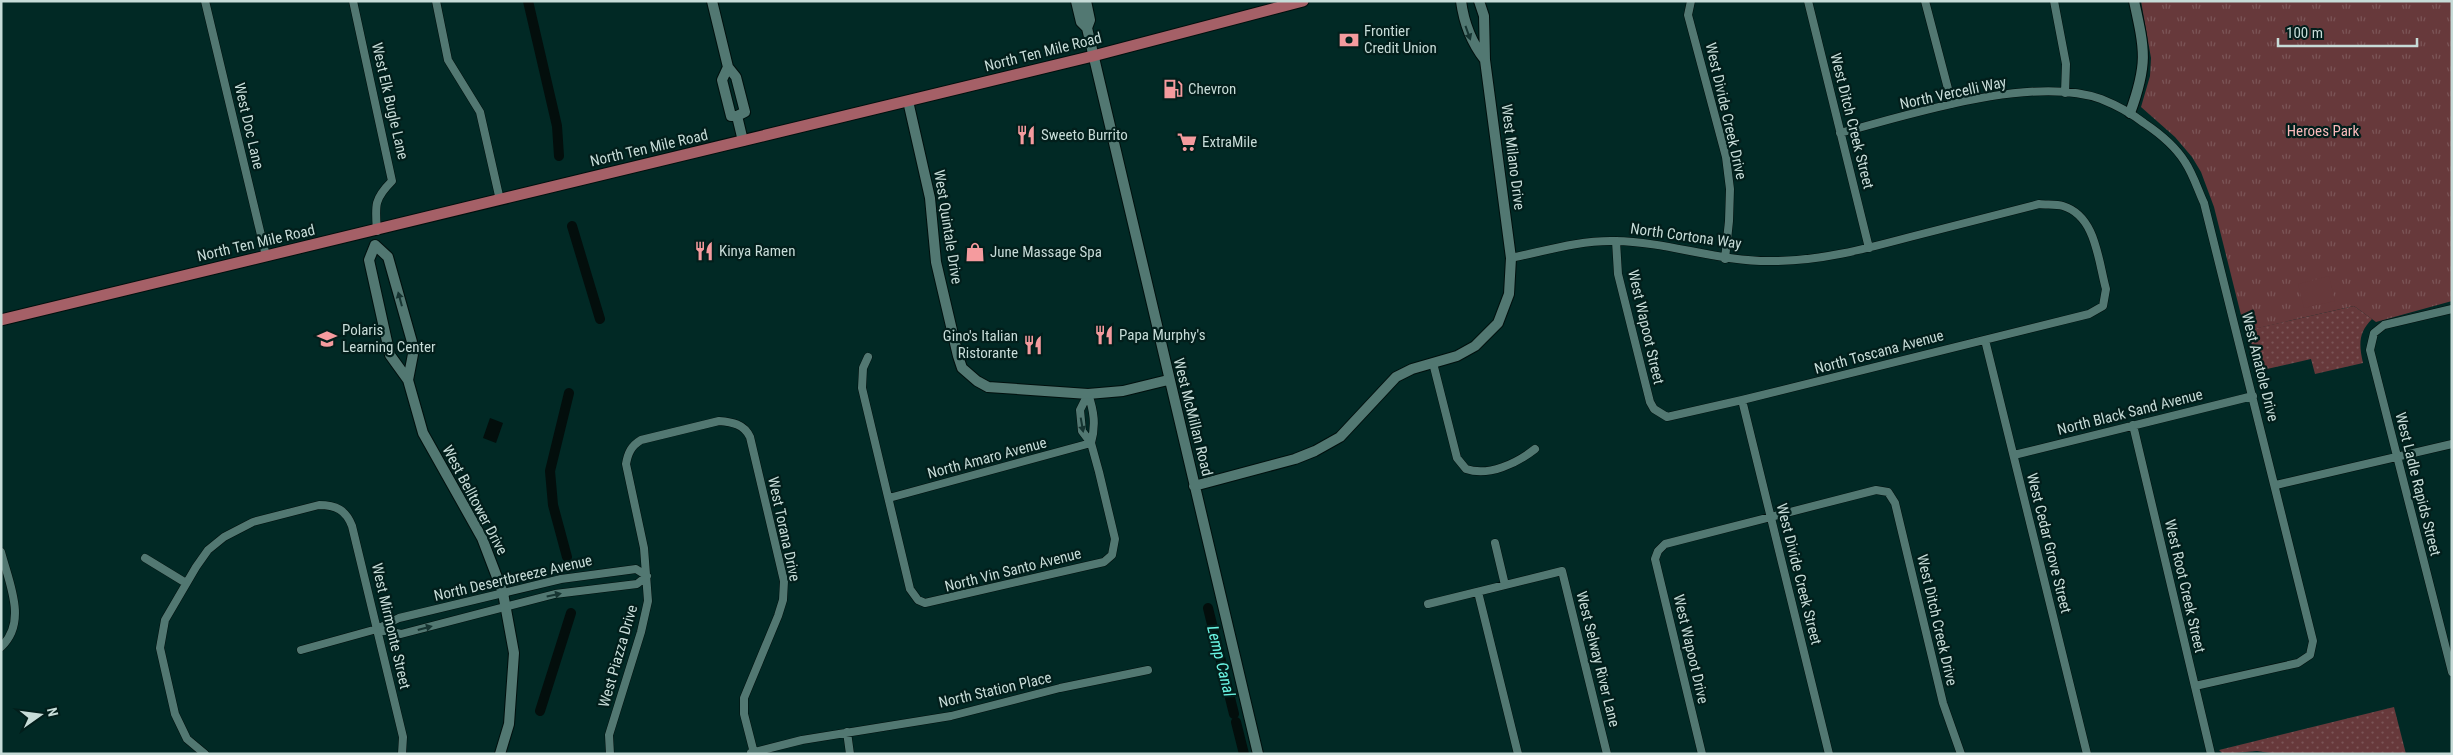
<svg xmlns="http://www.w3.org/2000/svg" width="2453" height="755" font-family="'Roboto Condensed',sans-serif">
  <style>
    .grass { fill: url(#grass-dots) }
    .park { fill: url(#park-tufts) }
    .pitch { fill: #67393b }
    .water { fill: #030e0c }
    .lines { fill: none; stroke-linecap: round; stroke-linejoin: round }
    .canal { stroke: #030e0c; stroke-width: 10 }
    .street-casing { stroke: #000f0d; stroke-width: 9 }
    .secondary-casing { stroke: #000f0d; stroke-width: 12 }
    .primary-casing { stroke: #000f0d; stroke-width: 13 }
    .street { stroke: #527872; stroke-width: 8 }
    .secondary { stroke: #527872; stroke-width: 10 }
    .primary { stroke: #a56067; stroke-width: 11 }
    .oneway { fill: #163431 }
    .labels { text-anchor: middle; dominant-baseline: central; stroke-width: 4.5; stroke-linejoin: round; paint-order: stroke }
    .poi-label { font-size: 15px; fill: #c7dcd8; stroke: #021e1b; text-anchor: start }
    .street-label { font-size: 15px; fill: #c7dcd8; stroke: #021e1b }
    .park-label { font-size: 15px; fill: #f9babb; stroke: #021e1b }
    .water-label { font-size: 16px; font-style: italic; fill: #6af5e3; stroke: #021e1b }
  </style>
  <defs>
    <pattern id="grass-dots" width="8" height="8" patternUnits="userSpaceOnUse" patternTransform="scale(1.25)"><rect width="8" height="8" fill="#67393b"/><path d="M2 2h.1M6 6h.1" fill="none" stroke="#7b5557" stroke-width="1.8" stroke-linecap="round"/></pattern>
    <pattern id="park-tufts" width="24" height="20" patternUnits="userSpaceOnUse" patternTransform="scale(1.25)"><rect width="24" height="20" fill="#67393b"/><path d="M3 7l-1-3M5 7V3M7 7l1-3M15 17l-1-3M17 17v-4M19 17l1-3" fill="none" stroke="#7b5557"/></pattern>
  </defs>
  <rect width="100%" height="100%" fill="#012925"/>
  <path class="grass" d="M2354,306l18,13c-14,14 -13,26 -9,44l-48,11 -4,-15 -53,12 -10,-41z
    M2394,707l12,47h-128l-21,-3 -34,3 -4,-4z"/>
  <path class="park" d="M2141,1h311v300l-76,21 -22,-16 -109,25 -31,-124 -13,-35 -9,-15 -17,-20 -34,-30 9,-31 1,-18z"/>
  <path class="pitch" d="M2329,276l6,25 -31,7 -6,-24z"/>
  <path class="water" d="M490,418l13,5 -7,20 -13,-5z"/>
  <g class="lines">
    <path class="canal" d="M528,1l29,125 2,30
      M572,226l28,93
      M567,557l-14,-52 -3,-34 19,-78
      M1208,608l26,106
      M540,711l31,-98
      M1236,722l8,32"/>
    <defs>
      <path id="street" d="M205,1l61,255
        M353,1l39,180c-18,18 -17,24 -15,50
        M436,1l12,59 32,52 20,88
        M1691,1l-3,14 38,142 4,32 -1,32 -4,38
        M1808,1l61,247
        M1925,1l27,103
        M2054,1l12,63 -1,29
        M1840,133c69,-18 193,-59 261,-34 15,6 30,14 43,24 15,10 31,23 41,39 8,12 13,28 19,41l109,438 -3,14 -12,8 -103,23
        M1511,258c34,-7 69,-18 104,-17 54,1 104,21 158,20 47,0 92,-12 137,-24 43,-11 86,-22 129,-33 7,1 17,0 24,2 33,10 35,54 43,83l-3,17 -14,8 -347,86 -75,17 -13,-8 -4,-7 -32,-128 -2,-33
        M2452,309l-68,16 -10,8 -4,17 82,322
        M1985,340l102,414
        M868,357l-5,11 -1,20 48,201 8,11 7,3 179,-41 8,-7 3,-16 -16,-67 -8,-29 -9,-12 -2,-21 8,-16c6,17 8,31 3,49
        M1433,363l24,95 9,11c23,8 51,-6 69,-20
        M1742,400l87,354
        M2133,425l78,329
        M2014,455l239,-59
        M2276,485l176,-41
        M889,498l202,-55
        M1495,543l10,42
        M1,552c8,31 27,70 0,95
        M145,558l41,25
        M1478,592l40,162
        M1428,604l134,-33 45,183
        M301,650l76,-21 22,-11 162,-39 75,-10 11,7 -10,8 -82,10 -154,40 -24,-5
        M847,732l3,22
        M751,753l51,-13 149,-24 109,-28 88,-18
        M205,754l-18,-15 -12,-25 -15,-66 5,-28 31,-53 12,-17 16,-13 29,-15 66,-17c17,0 27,5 33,21l51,211 -1,17
        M610,754l-1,-19 32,-103 7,-31 -4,-53 -18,-84c2,-11 5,-18 15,-24l78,-19c13,1 25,3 31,16l34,144 -1,19 -5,16 -34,82v16l10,39
        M1702,754l-47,-195 3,-8 7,-7 211,-54 12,2 7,11 48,200 18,51"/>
      <path id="secondary" d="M712,1l16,66
        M1076,1l5,21 6,6 171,726
        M1086,1l4,19 -3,8
        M1461,1c3,23 10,41 24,59
        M728,67l8,10 9,35 -8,4h-6l-9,-36z
        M908,101l22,97 6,64 22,94 4,12 15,13 11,6 100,7 35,-3 45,-11
        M2130,113c18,-49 15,-62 4,-112
        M737,116l6,25
        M408,380l6,-31 -26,-92 -13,-12 -6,15 21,95 18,25 15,53 59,105 21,55 11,60 -5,71 -9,30
        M1194,486l101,-27 20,-8 25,-14 56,-60 16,-8 45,-13 18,-10 23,-23 11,-29 2,-36 -26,-198 -1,-44 -5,-15"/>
      <path id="primary" d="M1,320l1092,-264 210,-55"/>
    </defs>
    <use href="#street" class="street-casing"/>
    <use href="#secondary" class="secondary-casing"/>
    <use href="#primary" class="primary-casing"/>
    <use href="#street" class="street"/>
    <use href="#secondary" class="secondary"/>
    <use href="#primary" class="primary"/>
  </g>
  <defs><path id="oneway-solid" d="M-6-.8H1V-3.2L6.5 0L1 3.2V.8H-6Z" transform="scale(1.25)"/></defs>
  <g class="oneway">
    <use href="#oneway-solid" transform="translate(1468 33) rotate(70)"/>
    <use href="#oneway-solid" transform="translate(400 299) rotate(-105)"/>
    <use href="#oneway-solid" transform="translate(1082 425) rotate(80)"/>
    <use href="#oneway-solid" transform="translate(554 595) rotate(-12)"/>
    <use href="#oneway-solid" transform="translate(425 628) rotate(-15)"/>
  </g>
  <defs>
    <symbol id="bank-bare" viewBox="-9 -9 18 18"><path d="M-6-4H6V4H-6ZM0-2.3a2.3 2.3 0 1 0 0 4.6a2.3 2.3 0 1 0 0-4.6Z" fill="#f59b9e" stroke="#021e1b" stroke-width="2.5" paint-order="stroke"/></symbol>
    <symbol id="fuel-bare" viewBox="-9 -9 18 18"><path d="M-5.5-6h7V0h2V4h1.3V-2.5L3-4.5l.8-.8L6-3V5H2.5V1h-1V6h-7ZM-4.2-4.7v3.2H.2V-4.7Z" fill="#f59b9e" stroke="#021e1b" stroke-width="2.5" paint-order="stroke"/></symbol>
    <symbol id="restaurant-bare" viewBox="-9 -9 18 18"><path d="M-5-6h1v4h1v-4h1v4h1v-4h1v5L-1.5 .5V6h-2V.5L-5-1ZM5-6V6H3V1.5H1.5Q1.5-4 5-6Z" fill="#f59b9e" stroke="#021e1b" stroke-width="2.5" paint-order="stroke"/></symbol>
    <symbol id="supermarket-bare" viewBox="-9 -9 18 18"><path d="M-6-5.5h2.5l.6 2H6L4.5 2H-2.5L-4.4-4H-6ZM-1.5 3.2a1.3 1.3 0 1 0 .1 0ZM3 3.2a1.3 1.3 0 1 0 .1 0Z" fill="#f59b9e" stroke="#021e1b" stroke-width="2.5" paint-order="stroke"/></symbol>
    <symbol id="shop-bare" viewBox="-9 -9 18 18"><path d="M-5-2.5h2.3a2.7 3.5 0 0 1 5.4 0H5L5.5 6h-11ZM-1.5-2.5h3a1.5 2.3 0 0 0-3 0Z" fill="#f59b9e" stroke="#021e1b" stroke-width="2.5" paint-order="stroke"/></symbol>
    <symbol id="school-bare" viewBox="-9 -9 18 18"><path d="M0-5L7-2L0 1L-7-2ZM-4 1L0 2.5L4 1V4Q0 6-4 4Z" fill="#f59b9e" stroke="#021e1b" stroke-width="2.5" paint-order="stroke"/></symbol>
  </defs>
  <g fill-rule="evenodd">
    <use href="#bank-bare" x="1335" y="26" width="28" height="28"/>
    <use href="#fuel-bare" x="1159" y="75" width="28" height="28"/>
    <use href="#restaurant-bare" x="1012" y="121" width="28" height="28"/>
    <use href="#supermarket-bare" x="1173" y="128" width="28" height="28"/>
    <use href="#restaurant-bare" x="690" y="237" width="28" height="28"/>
    <use href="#shop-bare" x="961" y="238" width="28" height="28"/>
    <use href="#restaurant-bare" x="1090" y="321" width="28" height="28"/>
    <use href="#school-bare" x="313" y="325" width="28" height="28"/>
    <use href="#restaurant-bare" x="1019" y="331" width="28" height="28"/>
  </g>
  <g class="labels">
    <g class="poi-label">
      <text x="1364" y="31">Frontier<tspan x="1364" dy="17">Credit Union</tspan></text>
      <text x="1188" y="89">Chevron</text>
      <text x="1041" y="135">Sweeto Burrito</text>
      <text x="1202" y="142">ExtraMile</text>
      <text x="719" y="251">Kinya Ramen</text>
      <text x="990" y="252">June Massage Spa</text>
      <text x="342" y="330">Polaris<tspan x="342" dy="17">Learning Center</tspan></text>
      <text x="1119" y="335">Papa Murphy's</text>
      <text x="1018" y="336" text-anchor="end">Gino's Italian<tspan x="1018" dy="17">Ristorante</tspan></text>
    </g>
    <g class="street-label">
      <text transform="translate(1043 52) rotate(-14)">North Ten Mile Road</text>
      <text transform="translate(1953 93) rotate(-12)">North Vercelli Way</text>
      <text transform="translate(390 101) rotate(77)">West Elk Bugle Lane</text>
      <text transform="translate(1726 111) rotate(77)">West Divide Creek Drive</text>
      <text transform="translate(1852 121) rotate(76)">West Ditch Creek Street</text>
      <text transform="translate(249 126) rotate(77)">West Doc Lane</text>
      <text transform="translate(649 148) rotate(-13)">North Ten Mile Road</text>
      <text transform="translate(1513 157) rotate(83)">West Milano Drive</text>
      <text transform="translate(948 227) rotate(81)">West Quintale Drive</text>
      <text transform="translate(1686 236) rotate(8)">North Cortona Way</text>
      <text transform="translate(256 243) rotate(-13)">North Ten Mile Road</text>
      <text transform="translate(1646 327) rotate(77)">West Wapoot Street</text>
      <text transform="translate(1879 352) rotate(-15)">North Toscana Avenue</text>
      <text transform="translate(2260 367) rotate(76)">West Anatole Drive</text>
      <text transform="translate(2130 412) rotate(-14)">North Black Sand Avenue</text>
      <text transform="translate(1193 417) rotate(76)">West McMillan Road</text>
      <text transform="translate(987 458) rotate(-15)">North Amaro Avenue</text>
      <text transform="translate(2418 484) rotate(76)">West Ladle Rapids Street</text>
      <text transform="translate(475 500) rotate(62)">West Belltower Drive</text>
      <text transform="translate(784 529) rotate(78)">West Torana Drive</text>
      <text transform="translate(2049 543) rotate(76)">West Cedar Grove Street</text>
      <text transform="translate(1013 570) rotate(-14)">North Vin Santo Avenue</text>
      <text transform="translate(1799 574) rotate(76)">West Divide Creek Street</text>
      <text transform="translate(513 578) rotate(-13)">North Desertbreeze Avenue</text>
      <text transform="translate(2185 586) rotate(77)">West Root Creek Street</text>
      <text transform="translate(1937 620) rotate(77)">West Ditch Creek Drive</text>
      <text transform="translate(391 626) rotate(77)">West Mirmonte Street</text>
      <text transform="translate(1691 649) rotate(77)">West Wapoot Drive</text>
      <text transform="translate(618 656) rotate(-74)">West Piazza Drive</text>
      <text transform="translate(1598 659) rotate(76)">West Selway River Lane</text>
      <text transform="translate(995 690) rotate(-13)">North Station Place</text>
    </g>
    <g class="park-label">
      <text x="2323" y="131">Heroes Park</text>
    </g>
    <g class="water-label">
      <text transform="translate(1221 661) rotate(76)">Lemp Canal</text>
    </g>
  </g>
  <rect width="2453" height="755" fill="none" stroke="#c7dcd8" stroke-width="5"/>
  <g transform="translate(40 715) rotate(76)" stroke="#021e1b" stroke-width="4" paint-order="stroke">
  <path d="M0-4L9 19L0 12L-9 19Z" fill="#c7dcd8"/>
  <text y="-8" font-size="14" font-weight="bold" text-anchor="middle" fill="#c7dcd8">N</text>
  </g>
  <path d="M2278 38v8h139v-8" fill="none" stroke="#c7dcd8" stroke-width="2.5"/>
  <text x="2286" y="38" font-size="15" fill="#c7dcd8" stroke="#021e1b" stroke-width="4" paint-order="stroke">100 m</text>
</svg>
